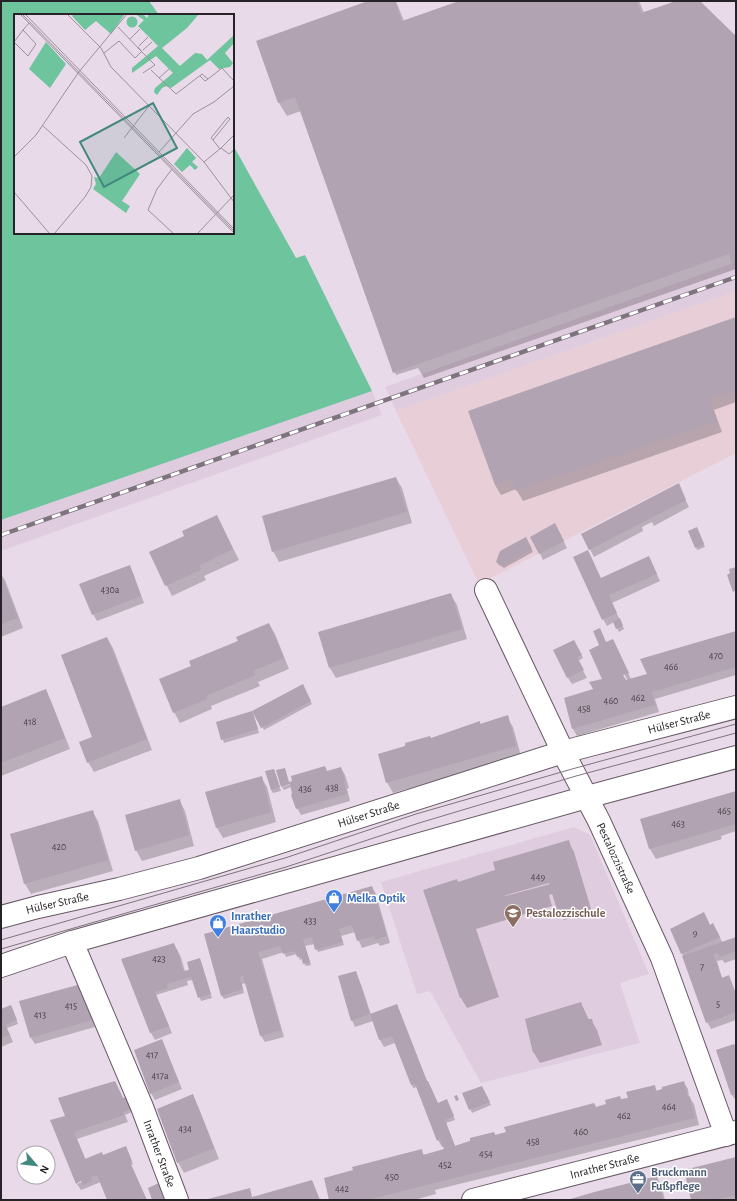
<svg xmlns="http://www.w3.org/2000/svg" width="737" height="1201" font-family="'Alegreya Sans',sans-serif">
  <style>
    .commercial { fill: #e7ced7 }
    .built { fill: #e0ccdf }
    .green { fill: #6dc49d }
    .shadow { fill: #0003; fill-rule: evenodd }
    .building { fill: #b1a3b1 }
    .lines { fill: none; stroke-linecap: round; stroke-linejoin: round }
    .street-casing { stroke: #675a66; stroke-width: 24 }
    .secondary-casing { stroke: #675a66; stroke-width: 24 }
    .street { stroke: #fff; stroke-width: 22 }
    .secondary { stroke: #fff; stroke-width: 22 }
    .tram { stroke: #7e747e; stroke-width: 1 }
    .rail-casing { stroke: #7e747e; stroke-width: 4.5 }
    .rail { stroke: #fff; stroke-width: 3; stroke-dasharray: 9; stroke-linecap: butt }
    .labels { text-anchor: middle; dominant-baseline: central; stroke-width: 3; stroke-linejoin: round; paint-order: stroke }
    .number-label { font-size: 10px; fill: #4a424a }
    .street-label { font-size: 12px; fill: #272227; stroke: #fff }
    .shop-label { font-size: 12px; font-weight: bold; fill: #366cbe; stroke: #fff; text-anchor: start }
    .education-label { font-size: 12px; font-weight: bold; fill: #785e54; stroke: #fff; text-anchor: start }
    .service-label { font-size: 12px; font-weight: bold; fill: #4e5e75; stroke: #fff; text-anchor: start }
    .inset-road { fill: none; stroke: #9b909b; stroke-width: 1 }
    .view { fill: #43887f; fill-opacity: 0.15; stroke: #43887f; stroke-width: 2 }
    .inset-edge { fill: none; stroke: #272227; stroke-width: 2 }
  </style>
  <rect width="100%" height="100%" fill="#e9dae9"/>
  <path class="commercial" d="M736,291v162l-257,131 -83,-173z"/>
  <path class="built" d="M736,262v29l-340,120 -11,-24z
    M372,391l10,24 -381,136v-31z
    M574,827l16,8 59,139 -29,9 20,60 -159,40 -51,-92 -13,3 -36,-112z"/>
  <path class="green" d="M1,1h148l10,14h-144v218h218v-88l63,113 9,-3 67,136 -371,129z"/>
  <path class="shadow" d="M371,1h25l8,20 58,-20h177l5,12 35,-12h19l38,36v232l-312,109 -6,-10 -22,7 -95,-264 -14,5 -8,-13 -21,-62z
    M736,318v84l-22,8 8,22 -199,69 -7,-12 -15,6 -6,-10z
    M396,478l6,10 10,35 -133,39 -6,-11z
    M678,484l11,23 -35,19 -2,-4 -10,5 1,4 -49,26 -12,-23z
    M217,516l22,44 -35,16 2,4 -34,16 -22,-43 36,-17z
    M559,532l8,16 -24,12 -3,-7z
    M699,532l6,15 -8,3 -1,-3z
    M526,538l7,14 -29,16 -5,-3 -2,-3z
    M649,557l11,24 -48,22 12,26 -5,3 -5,-10 -7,4 -4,-7 -2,-40z
    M129,566l4,7 11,30 -47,18 -4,-7z
    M1,574l4,6 18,48 -22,9z
    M451,595l6,10 10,34 -131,39 -6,-10z
    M269,624l6,10 14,35 -31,13 2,4 -49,20 1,3 -32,14 -6,-11 18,-46z
    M736,632v43l-81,24 4,13 -82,24 -4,-7 21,-39 10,-11 -3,-33 5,-3 10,4 15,32 17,-5zM622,670l6,11h-2l-6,-10z
    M107,638l6,10 39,102 -58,22 -6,-10 6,-24z
    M574,641l9,17 -5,3 9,17 -15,6 -4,-6z
    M302,685l10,19 -48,26 -10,-18z
    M46,691l5,10 19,48 -69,27v-68z
    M253,712l6,21 -35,10 -7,-20z
    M507,717l6,10 8,29 -128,37 -6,-11 44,-43 49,-17 1,3z
    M341,768l4,7 4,13 -2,1 3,12 -49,14 -4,-7 -6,-21 -7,3 -2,-3z
    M274,770l7,21 -8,2 -2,-3z
    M261,777l6,10 9,35 -53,16 -6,-10z
    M736,792v39l-15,5 1,3 -66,20 -6,-10 -9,-29z
    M179,800l6,11 9,35 -52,15 -6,-11z
    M92,811l6,10 15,50 -82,23 -6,-10 -14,-50z
    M568,841l6,11 18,60 -28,8 -6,-10 -5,-16 -4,1 3,11 -76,23 23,68 -32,11 -6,-10 -3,-115 37,-12zM554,881v2l-49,13v-2z
    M372,887l4,7 14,49 -10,3 -2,-3 -16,5 -7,-16 -14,4 3,9 -26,7 -3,-8 -10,2 6,19 -5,1 -4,-7 -2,1 -3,-6 -11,3 -2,-5 -22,7 22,78 -19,5 -4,-6 -15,-53 -4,1 2,9 -20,6 -2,-3 -17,-61z
    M704,913l6,13 7,5 5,11 14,-4v21l-11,4 -3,-3 -5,1 5,17 6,-2 8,18v26l-25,9 -4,-7 -25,-69z
    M174,944l7,13 4,15 6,-2 10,-8 11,36 -11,3 -8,-21 -6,1 1,4 -32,10 16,38 -17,7 -4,-7 -29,-74z
    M356,972l6,15 9,28 25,-9 31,76 11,22 10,-1 7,17 -9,3 9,23 39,-13 2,3 133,-38 25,-12 3,5 27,-8 4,6 1,8 5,7 5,21 -264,65 1,4 -22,6h-84l91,-50 3,5 22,-5 -2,-4 -2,1 -4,-7 -21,-53 -4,1 -1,-3 -17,-42 -11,4 -4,-7 -7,-19 -18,6 -3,-7z
    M84,992l11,35 -60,17 -4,-6z
    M581,1003l8,17h2l6,10 5,15 -62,18 -6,-10 -8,-33z
    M13,1010l5,14 -11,4 6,14 -12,5v-36z
    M161,1040l21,49 -27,11 -4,-7z
    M736,1048v53l-4,-6 -15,-44z
    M115,1082l8,17 3,-1 6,14 -7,3 3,7 -51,17 9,21 41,-10 6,14 -2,1 15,35h-38l-7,-18 -20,8 -4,-6 5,-2 -16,-66z
    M481,1087l10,18 -19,8 -8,-19z
    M192,1096l6,10 21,53 -35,14 -6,-11z
    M736,1158v42h-44l-7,-29z
    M657,1178l4,6 4,16h-96z"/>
  <path class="building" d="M368,1h27l7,20 57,-20h178l4,12 35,-12h24l36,35v226l-4,2 -3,-10 -336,119 -98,-276 -17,6 -22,-62z
    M736,317v73l-27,9 8,22 -201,70 -5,-13 -16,7 -27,-74z
    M396,477l11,35 -135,40 -10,-36z
    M679,483l7,17 -97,50 -8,-16z
    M217,515l16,34 -34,17 2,4 -36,16 -16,-34 35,-16 -2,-5z
    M555,523l9,18 -25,13 -9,-17z
    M697,527l7,17 -9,4 -7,-17z
    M526,537l6,12 -30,17 -6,-4 4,-11z
    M588,550l29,63 -15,7 -29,-63z
    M649,556l8,18 -48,21 -8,-17z
    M130,565l11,31 -49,19 -13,-31z
    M736,567v23l-3,2 -6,-17 3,-2 -1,-4z
    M1,574l17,44 -17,6z
    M451,593l11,36 -133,39 -11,-36z
    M620,618l3,8 -7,3 -3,-7z
    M269,623l15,35 -31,13 2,4 -49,21 1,3 -34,14 -14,-34 32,-13 -2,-5 49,-20 -2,-4z
    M600,628l6,14 7,-3 16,34 -6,2 3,5 21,-6 -7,-15 96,-28v36l-84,25 3,13 -83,24 -8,-31 29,-9 -4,-7 13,-3 -13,-29 10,-5 -6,-14z
    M107,637l40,102 -60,24 -8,-21 13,-5 -31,-82z
    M574,640l8,15 -5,2 7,13 -17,8 -14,-28z
    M303,684l8,17 -50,27 -9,-17 6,18 -37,11 -5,-18 36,-11z
    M46,689l19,49 -64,25v-56z
    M508,715l8,31 -130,37 -8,-29 27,-8v-3l25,-7 1,2 49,-17v3z
    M325,766l2,5 14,-4 4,14 -1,1 3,12 -51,15 -5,-14 1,-1 -2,-10 -9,3 -5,-17 9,-2 4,14 3,-1 -1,-5z
    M274,769l6,18 -9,3 -6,-19z
    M262,776l9,36 -55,16 -11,-36z
    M736,791v33l-87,25 -9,-30z
    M180,799l9,36 -54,16 -10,-36z
    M93,810l15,50 -84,24 -14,-50z
    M569,840l18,62 -30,8 -8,-27 -46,13 1,3 41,-12 4,12 -77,24 21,64 -33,11 -37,-108 34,-11 1,3 37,-12 -2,-8z
    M372,886l15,50 -12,4 -1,-4 -17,5 -5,-16 -13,4 4,13 -28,8 -3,-13 -9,2 7,23 -7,2 -2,-8 -4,1 -2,-6 -12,3 -3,-8 -22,6 23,78 -21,6 -17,-60 -4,1 4,12 -22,7 -17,-62z
    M704,912l6,13 3,-2 7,14 -39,17 -11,-25z
    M736,937v14l-16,6 -2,-4 -5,1 9,24 7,-3 7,19v18l-30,11 -24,-67z
    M174,943l2,6h1l6,22 6,-1 -2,-8 13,-4 11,36 -13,4 -7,-21 -24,7 1,4 -13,4 14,34 -19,7 -29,-74z
    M356,971l14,43 -19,7 -13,-45z
    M81,984l11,36 -62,18 -11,-37z
    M581,1002l6,17h5l4,15 -63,19 -8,-34z
    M397,1004l30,77h1l10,22 9,-4 7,17 -9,4 10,26 15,-5v-3l24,-6 1,3 11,-3 -2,-5 90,-24 2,4 10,-3 -1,-4 15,-4 1,3 7,-1 -2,-6 29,-7 1,6 6,-2v-2l22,-6 4,16 2,-1 5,22 -328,82h-38l-5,-22 29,-8 -1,-3 70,-18 1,6 21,-6 -4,-10 -3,2 -22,-57 -4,1 -19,-49 -13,4 -9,-26z
    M11,1005l6,15 -12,5 5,10 -9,3v-29z
    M162,1039l17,43 -29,12 -16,-44z
    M734,1044l2,3v47l-5,1 -15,-45z
    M115,1081l8,17 4,-1 5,12 -9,3 1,3 -50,17 11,27 17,-7 1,3 23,-9 6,15 -2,1 17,38h-40l-10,-25 -6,2 1,4 -9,4 -2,-4 -5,3 -26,-64 15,-4 -7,-18z
    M482,1086l8,16 -21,8 -7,-17z
    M193,1094l21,54 -37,15 -20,-54z
    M457,1095l2,5 -3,1 -2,-5z
    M736,1157v38l-22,5h-8l-1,-2 -14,2 -7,-30z
    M657,1176l6,24h-96l31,-9z
    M312,1180l8,20h-112v-1l42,-11 2,9z
    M161,1182l7,18h-16l-4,-12z"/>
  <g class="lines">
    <defs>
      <g id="street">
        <path id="s1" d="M486,590l77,162 36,69 63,137 64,177"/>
        <path id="s2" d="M72,942l70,165 35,93"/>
        <path id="s3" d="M473,1200l263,-68"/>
      </g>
      <g id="secondary">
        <path id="s4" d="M1,917l37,-10 81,-18 80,-21 364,-116 173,-45"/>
        <path d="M1,966l71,-24 515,-145 149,-40"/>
      </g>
    </defs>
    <use href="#street" class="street-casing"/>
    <use href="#secondary" class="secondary-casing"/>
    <use href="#street" class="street"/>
    <use href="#secondary" class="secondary"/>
    <path class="tram" d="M1,940l284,-82 131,-44 156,-45 164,-45
      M1,949l285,-82 133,-44 157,-47 160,-43"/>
    <defs>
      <path id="rail" d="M1,535l735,-258"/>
    </defs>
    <use href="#rail" class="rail-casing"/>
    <use href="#rail" class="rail"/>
  </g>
  <defs>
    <symbol id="shop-pin" viewBox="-11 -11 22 30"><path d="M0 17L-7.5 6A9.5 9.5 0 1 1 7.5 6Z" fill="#3f7fe0" stroke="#fff"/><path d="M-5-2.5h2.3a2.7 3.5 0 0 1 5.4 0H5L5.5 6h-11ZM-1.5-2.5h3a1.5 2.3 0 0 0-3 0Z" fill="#fff"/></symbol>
    <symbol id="school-pin" viewBox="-11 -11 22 30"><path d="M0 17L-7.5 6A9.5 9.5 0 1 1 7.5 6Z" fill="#8d6e63" stroke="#fff"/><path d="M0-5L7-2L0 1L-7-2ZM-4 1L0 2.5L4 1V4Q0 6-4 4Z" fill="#fff"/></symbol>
    <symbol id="office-pin" viewBox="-11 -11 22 30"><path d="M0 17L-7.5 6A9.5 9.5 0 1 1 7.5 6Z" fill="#5c6f8a" stroke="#fff"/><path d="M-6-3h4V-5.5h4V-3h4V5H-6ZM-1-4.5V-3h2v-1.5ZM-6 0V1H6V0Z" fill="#fff"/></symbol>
  </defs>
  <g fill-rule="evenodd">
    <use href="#shop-pin" x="324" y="888" width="20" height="27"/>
    <use href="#school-pin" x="503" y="903" width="20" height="27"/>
    <use href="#shop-pin" x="208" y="913" width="20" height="27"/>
    <use href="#office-pin" x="628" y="1169" width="20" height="27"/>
  </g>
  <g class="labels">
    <g class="number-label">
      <text x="110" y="590">430a</text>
      <text x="716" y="656">470</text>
      <text x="671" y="667">466</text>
      <text x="638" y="698">462</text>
      <text x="611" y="701">460</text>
      <text x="584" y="709">458</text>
      <text x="30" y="722">418</text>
      <text x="332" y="788">438</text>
      <text x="305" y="789">436</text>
      <text x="724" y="811">465</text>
      <text x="678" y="824">463</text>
      <text x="59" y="847">420</text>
      <text x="538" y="877">449</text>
      <text x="310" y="921">433</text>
      <text x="695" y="933">9</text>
      <text x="159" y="959">423</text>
      <text x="702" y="967">7</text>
      <text x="718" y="1004">5</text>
      <text x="71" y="1006">415</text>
      <text x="40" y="1015">413</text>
      <text x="152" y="1055">417</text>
      <text x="160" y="1076">417a</text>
      <text x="669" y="1107">464</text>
      <text x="624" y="1116">462</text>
      <text x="185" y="1129">434</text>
      <text x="581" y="1132">460</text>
      <text x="533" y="1142">458</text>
      <text x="486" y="1154">454</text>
      <text x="445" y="1165">452</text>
      <text x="392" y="1177">450</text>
      <text x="342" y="1189">442</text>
    </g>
    <g class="street-label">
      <text stroke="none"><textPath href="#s4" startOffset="706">Hülser Straße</textPath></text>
      <text stroke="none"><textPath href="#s4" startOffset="382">Hülser Straße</textPath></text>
      <text stroke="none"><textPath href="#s1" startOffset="298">Pestalozzistraße</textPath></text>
      <text stroke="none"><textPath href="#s4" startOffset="58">Hülser Straße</textPath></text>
      <text stroke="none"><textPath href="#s2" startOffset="229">Inrather Straße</textPath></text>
      <text stroke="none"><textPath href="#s3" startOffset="136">Inrather Straße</textPath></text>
    </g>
    <g class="shop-label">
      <text x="347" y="898">Melka Optik</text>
      <text x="231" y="916">Inrather<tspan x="231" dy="14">Haarstudio</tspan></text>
    </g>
    <g class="education-label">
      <text x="526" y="913">Pestalozzischule</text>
    </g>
    <g class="service-label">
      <text x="651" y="1172">Bruckmann<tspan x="651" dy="14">Fußpflege</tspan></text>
    </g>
  </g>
  <g transform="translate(14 14)">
    <rect width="220" height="220" fill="#e9dae9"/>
    <path d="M60,0h51l-14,20 -15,-13 -11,9 -13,-14zM121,0h8l4,4 2,-4h50l-12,14 -25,20 18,18 15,-13 7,1 5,6 27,-25v8l-9,10 8,10 -3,4 -11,2 -9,-9 -39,28 -5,-2 -4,2 -5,7 -3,-3 1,-4 18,-15 -17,-17 -24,17v-5l26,-22 -20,-20 6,-6zM112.5 8a5.5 5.5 0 1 1 11 0a5.5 5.5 0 1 1-11 0ZM32,28l20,22 -16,24 -21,-19zM173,134l9,10 -4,4 6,5 -3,3 -5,-5 -8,7 -8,-8zM102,138l24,22 -18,27 8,5 -4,7 -33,-24 3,-5 -2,-7 5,1z" fill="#6dc49d"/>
    <path class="inset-road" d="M6,0l214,219M8,0l212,217M11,0l209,215M53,0l34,34 10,19 93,95 30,40M104,13l24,25 -4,-5M9,16l13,14 -8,12 -14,-14 9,-12 6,-7M116,25l10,-10M125,32l9,-9M129,36l9,-8M128,38l13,13 -12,8M90,39l15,-12 16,17 6,-6M137,56l25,24 26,-20 6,5 -3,2 -5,-5M145,64l10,-9M194,65l14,-11 12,13M28,111l44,40 6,11 -1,11 -6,10 -31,37M110,124l25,-32M199,126l-2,-2 8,-10 9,-11 2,2M207,134l13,-13M206,135l-7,-9 17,-21M145,138l34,-38 21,-12 20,-16M0,143l22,-22 42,-62 49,-59M190,148l17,-14 8,6 5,-4M158,155l-15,20 -9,21 26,24M0,178l36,42M183,220l37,-39"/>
    <path class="view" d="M139,89l24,45 -73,39 -24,-45z"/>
    <rect width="220" height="220" class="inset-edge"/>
  </g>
  <rect width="737" height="1201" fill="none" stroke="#272227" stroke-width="4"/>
  <g transform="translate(36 1165) rotate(118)"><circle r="19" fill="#ffffff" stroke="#a9a7a9"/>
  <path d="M0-3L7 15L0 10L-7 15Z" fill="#43887f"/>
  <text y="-6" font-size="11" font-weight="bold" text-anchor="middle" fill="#272227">N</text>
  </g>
</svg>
